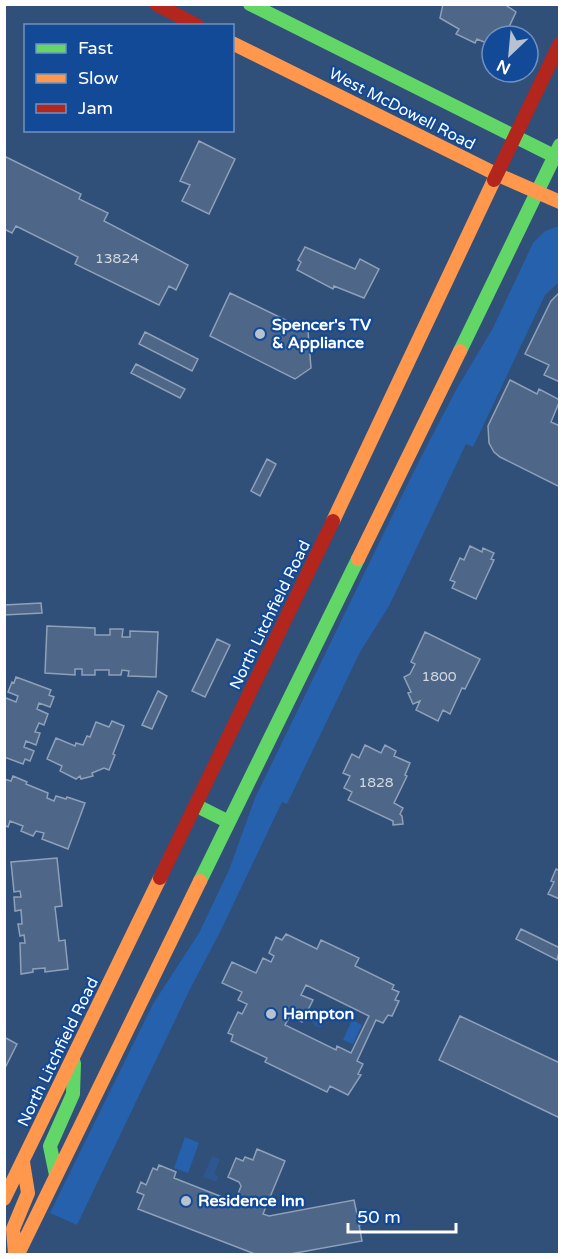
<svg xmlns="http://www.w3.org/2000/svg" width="564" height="1259" font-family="'Varela Round',sans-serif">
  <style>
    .green { fill: #2661ae }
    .water { fill: #2f578f }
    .building { fill: #4e6788; stroke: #8fa0b9; stroke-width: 1.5; fill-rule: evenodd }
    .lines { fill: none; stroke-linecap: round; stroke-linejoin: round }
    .fast { stroke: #63d668; stroke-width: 14 }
    .slow { stroke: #ff974d; stroke-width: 14 }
    .jam { stroke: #b3261e; stroke-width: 14 }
    .poi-dot { fill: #b7c1d0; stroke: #124a97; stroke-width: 2 }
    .labels { text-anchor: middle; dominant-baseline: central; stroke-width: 4.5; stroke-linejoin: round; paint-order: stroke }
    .number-label { font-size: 14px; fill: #d3d9e1 }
    .street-label { font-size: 16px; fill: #fff; stroke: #124a97 }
    .poi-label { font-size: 16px; font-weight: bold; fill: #fff; stroke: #124a97; text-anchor: start }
  </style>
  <rect width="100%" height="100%" fill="#304f79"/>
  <path class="green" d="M559,226v56l-14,13 -72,152 -7,-3 -77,162 -29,46 -73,152 -5,-2 -61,128 -31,59 -113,236 -27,-12 103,-209 46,-71 30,-63 26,-72 161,-331 40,-77 37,-62 40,-85 12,-12z
    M352,1020l10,5 -9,19 -10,-4z
    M185,1137l14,6 -11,30 -14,-5z"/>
  <path class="water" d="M326,1010l7,3v5l-7,2 -4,7h-7l-3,-5 3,-6z
    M212,1156l8,3 -6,15 4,2 -2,6 -13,-5z"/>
  <path class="building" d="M443,4h61l12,8 -7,15 4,2 -3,7h-18l-1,9 -14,-6 -2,4 -19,-9 3,-5 -19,-11z
    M199,141l36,18 -26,55 -27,-13 8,-16 -10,-4z
    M4,156l77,38 -2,5 29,14 -4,8 84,44 -12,25 -7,-4 -10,19 -84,-41 3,-7 -62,-31 -4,7 -8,-4z
    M305,247l50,22 5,-10 19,10 -15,29 -30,-12 -1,3 -36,-19 4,-8 -3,-2z
    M560,292v90l-16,-7 5,-10 -24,-11 26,-53z
    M230,293l78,38 3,37 -16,11 -85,-43z
    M145,332l53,27 -6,12 -53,-27z
    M136,364l49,25 -5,9 -49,-25z
    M510,380l27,14 2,-5 21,11 -9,22 9,4v61l-60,-30 -6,-5 -5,-9 -1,-17z
    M267,459l9,5 -16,32 -9,-5z
    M470,546l12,6 1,-4 11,5 -3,6 3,1 -18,39 -24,-11 3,-6 -5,-2 10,-22 4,2z
    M41,603l1,10 -38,2v-10z
    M47,626l48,2v7h15v-6h13l-1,8h8v-6l28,1 -2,45 -28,-1 1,-5 -7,-1 -1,5h-12v-5h-14v5h-13v-6h-7v6l-30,-2z
    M425,632l55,27 -15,30 -3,-1 -12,26 -7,-4 -5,11 -22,-11 4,-9 -7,3 -5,-11 3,-1 -7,-15 6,-3 5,-10 -4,-2z
    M217,639l13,6 -25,52 -13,-6z
    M16,677l35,13 -2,5 5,2 -4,10 -11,-4 -2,6 11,5 -4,11 -5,-2 -4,9 5,1 -4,12 -10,-4 -2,6 10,4 -4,10 -5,-2 -2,5 -19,-7v-55l2,-4 10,4 2,-6 -10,-4 4,-10 2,1z
    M158,691l9,5 -15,33 -10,-4z
    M112,721l12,5 -11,28 2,1 -6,15 -5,-2 -12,5 1,3 -12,3 -1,-3 -4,3 -16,-8 2,-5 -15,-7 9,-21 19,8 1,-3 7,2 4,-9 3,1 6,-15 13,5z
    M365,745l16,8 4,-8 11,6 -2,5 16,7 -5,12 2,1 -13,27 9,5 -3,6 2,2 1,8 -10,1v-4l-45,-21 4,-8 -8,-4 6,-12 -7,-3 9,-19 7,4z
    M13,776l14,6 -1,2 22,9 -1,5 7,3 2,-5 10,3 1,-2 18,6 -17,46 -26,-10 2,-6 -8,-2 -3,5 -12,-5 2,-5 -13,-5 -2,6 -4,-2v-46l7,2z
    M57,858l5,48 -7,1 4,34 6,-1 3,29 -23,3v-4l-12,1v3l-12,2 -1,-31h5l-1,-8 -4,1 -2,-12h4l-1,-14 -6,1 -1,-14h7l-1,-6 -6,1 -3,-30z
    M556,869l4,2v28l-12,-5 6,-12 -3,-1z
    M521,929l39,19 -3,12 -41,-21z
    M286,934l31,15 4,-9 38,18 -4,8 39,19 -2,4 7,3 -4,8 4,1 -7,15 -4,-1 -5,8 -7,-3 -19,41 6,3 -5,10 3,1 -13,20 -18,-9 -3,6 -62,-30 2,-4 -36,-17 2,-6 -5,-2 10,-21 4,2 5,-10 -9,-4 4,-8 -20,-9 10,-21 24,11 7,-15 8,4 3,-6 -5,-3 7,-16 6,3zM306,985l63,31 -18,37 -14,-7 -1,4 -51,-25 5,-9 12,6 11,-22 -12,-5z
    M460,1016l100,47v55l-121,-58z
    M4,1037l13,7 -13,26z
    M257,1149l28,12 -22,53 6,2 85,-16 3,14 5,-1 2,11 -5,1 3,16 -72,13h-35l-117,-45 6,-14 -7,-3 4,-10 5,3 7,-17 4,2 2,-5 17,7 -2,6 61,24 6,-16 -2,-4 -11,-5 8,-19 7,3 2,-4 8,3z"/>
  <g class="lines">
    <path class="fast" d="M250,4l310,155
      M460,351l100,-206
      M197,806l32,16
      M200,881l158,-322
      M56,1175l-6,-29 23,-52 1,-31"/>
    <path class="slow" d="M232,43l264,131 64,28
      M333,521l161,-341
      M358,559l102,-208
      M4,1199l156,-321
      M15,1254l-2,-25 15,-36 -5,-31
      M18,1254l182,-373"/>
    <path class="jam" d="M156,4l42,22
      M494,180l66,-137
      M160,878l173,-357"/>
  </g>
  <g class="poi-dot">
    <circle cx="260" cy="334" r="6"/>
    <circle cx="271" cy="1014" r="6"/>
    <circle cx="186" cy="1201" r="6"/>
  </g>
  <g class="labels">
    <g class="number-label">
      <text x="117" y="258">13824</text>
      <text x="439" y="676">1800</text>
      <text x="376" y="782">1828</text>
    </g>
    <g class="street-label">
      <text transform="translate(402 109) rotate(27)">West McDowell Road</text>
      <text transform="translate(270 615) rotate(-64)">North Litchfield Road</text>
      <text transform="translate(58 1052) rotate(-64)">North Litchfield Road</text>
    </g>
    <g class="poi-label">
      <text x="272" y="325">Spencer's TV<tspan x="272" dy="18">&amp; Appliance</tspan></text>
      <text x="283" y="1014">Hampton</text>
      <text x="198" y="1201">Residence Inn</text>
    </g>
  </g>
  <rect width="564" height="1259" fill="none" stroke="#ffffff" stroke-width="12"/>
  <rect x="24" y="24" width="210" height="108" fill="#124a97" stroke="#7192c1" stroke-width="1.5"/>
  <rect x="36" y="44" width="30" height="9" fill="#63d668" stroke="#7192c1" stroke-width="1.5"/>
  <text x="78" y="54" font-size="18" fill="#ffffff">Fast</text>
  <rect x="36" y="74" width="30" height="9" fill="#ff974d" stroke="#7192c1" stroke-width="1.5"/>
  <text x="78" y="84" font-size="18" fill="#ffffff">Slow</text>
  <rect x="36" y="104" width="30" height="9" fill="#b3261e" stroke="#7192c1" stroke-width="1.5"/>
  <text x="78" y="114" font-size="18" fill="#ffffff">Jam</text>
  <g transform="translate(510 54) rotate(206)"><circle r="28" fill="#124a97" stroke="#7192c1" stroke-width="1.5"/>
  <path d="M0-4.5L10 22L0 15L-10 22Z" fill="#b7c1d0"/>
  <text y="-9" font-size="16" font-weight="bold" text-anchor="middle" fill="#ffffff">N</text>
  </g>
  <path d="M348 1223v9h108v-9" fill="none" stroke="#ffffff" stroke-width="3"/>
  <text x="357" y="1223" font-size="18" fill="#ffffff" stroke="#124a97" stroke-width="4.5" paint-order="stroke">50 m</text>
</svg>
